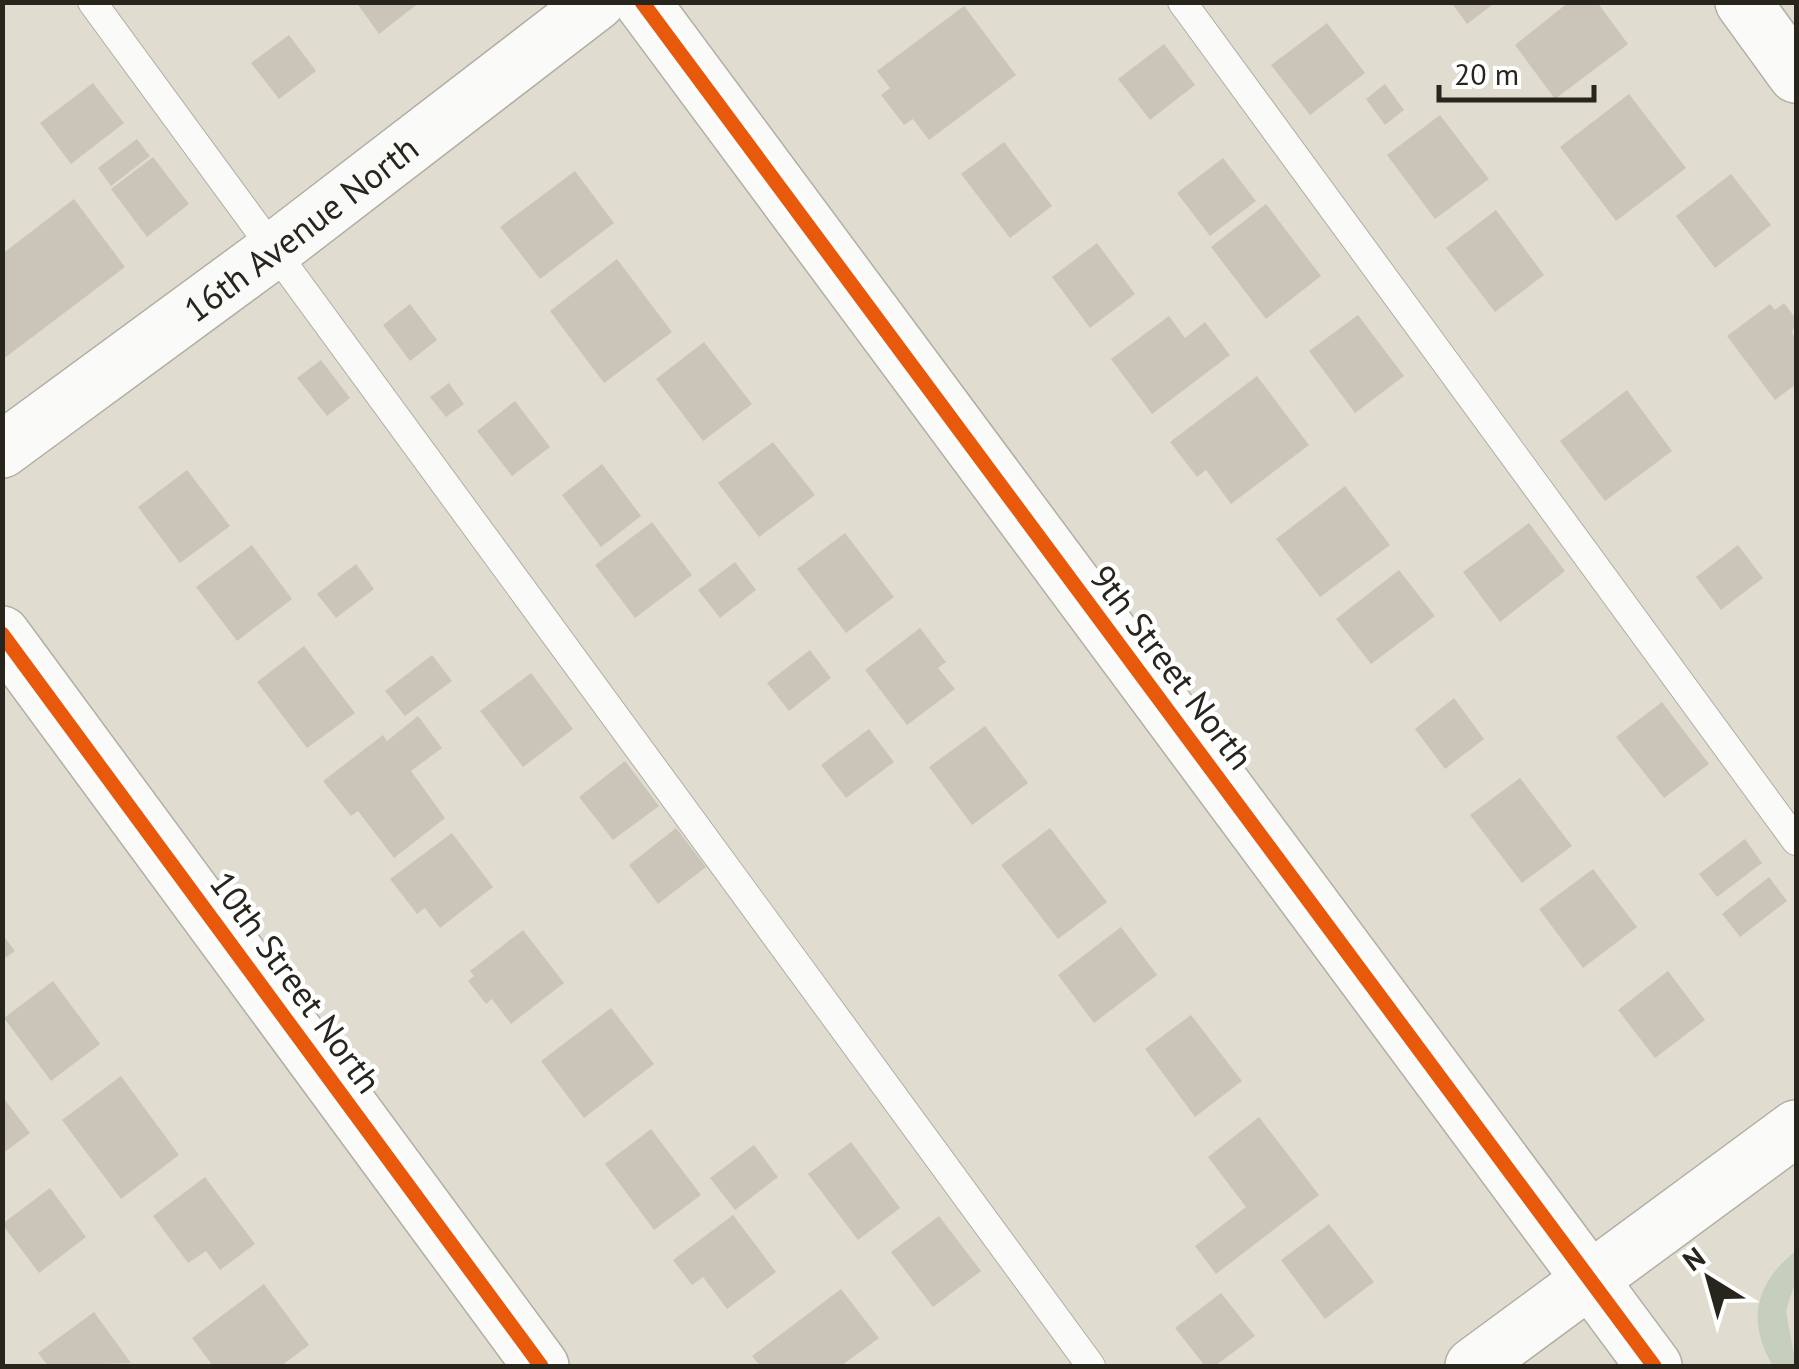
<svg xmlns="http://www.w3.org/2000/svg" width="1799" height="1369" font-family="'PT Sans',sans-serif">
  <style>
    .green { fill: #c6cebc }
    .building { fill: #cac5b8 }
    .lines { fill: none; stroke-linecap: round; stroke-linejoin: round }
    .service-casing { stroke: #b2aea4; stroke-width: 30 }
    .minor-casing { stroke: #b2aea4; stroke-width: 58 }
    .primary-casing { stroke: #b2aea4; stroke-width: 58 }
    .service { stroke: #fafaf8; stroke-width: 28 }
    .minor { stroke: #fafaf8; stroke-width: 55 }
    .primary { stroke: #fafaf8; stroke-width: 55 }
    .cycleway-casing { stroke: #fff; stroke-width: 21 }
    .cycleway { stroke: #e8590c; stroke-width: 15 }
    .labels { text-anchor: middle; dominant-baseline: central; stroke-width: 9; stroke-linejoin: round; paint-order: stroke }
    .street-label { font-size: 35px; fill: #28251d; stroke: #fff }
  </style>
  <rect width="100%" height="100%" fill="#e1dcd0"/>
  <path class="green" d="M1796,1251v28l-10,32 10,55h-23c-27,-45 -18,-83 23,-115z"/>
  <path class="building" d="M356,2h64l-41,32z
    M1451,2h45l-29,22z
    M1569,2h28l31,42 -73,55 -40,-54z
    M964,6l52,69 -87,65 -16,-21 -9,6 -23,-30 9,-7 -13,-17z
    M1327,23l38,50 -55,42 -39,-50z
    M289,35l27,36 -37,28 -28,-36z
    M1164,44l31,41 -45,35 -32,-41z
    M93,83l31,40 -53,41 -31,-41z
    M1385,84l19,26 -19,15 -19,-26z
    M1629,94l57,74 -70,53 -56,-74z
    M1440,115l49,64 -54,40 -48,-64z
    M137,139l13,17 -39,30 -13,-18z
    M1004,142l48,64 -42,32 -49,-64z
    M153,157l36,47 -42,33 -36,-48z
    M1223,158l33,43 -46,35 -33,-43z
    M575,171l39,52 -74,56 -40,-52z
    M1731,174l40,51 -56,43 -39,-52z
    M74,199l51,68 -123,93v-106z
    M1266,204l55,72 -55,43 -55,-72z
    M1496,210l48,65 -49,37 -49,-64z
    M1097,243l38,51 -45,34 -38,-51z
    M617,259l55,73 -68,51 -54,-72z
    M1784,303l12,16 -4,14 4,6v45l-21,16 -48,-64 43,-32 5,6z
    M410,304l27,36 -27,21 -27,-36z
    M1358,315l46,61 -49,37 -46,-62z
    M1169,316l16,22 20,-16 25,33 -78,59 -41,-55z
    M704,342l48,62 -49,37 -47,-62z
    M321,360l29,38 -23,18 -30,-38z
    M1257,376l52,69 -78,59 -25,-34 -9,7 -27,-35z
    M449,383l15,21 -18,13 -16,-20z
    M1627,390l45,61 -67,50 -45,-60z
    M515,401l35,46 -38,29 -35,-45z
    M773,442l42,53 -56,42 -41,-54z
    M602,464l39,52 -40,31 -39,-52z
    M187,470l43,56 -50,37 -42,-56z
    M1345,486l45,59 -70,52 -44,-58z
    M652,522l40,53 -57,43 -40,-53z
    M1529,523l36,48 -65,51 -37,-50z
    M845,533l49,64 -48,36 -49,-64z
    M252,545l40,54 -55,42 -41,-54z
    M1738,545l25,33 -42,32 -25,-33z
    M735,562l21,28 -36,28 -22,-28z
    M356,564l18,25 -38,29 -19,-24z
    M1399,570l36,46 -64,48 -35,-45z
    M920,628l26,34 -8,6 17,21 -48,36 -42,-55z
    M304,646l51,67 -48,35 -50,-66z
    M810,650l21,28 -42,33 -22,-28z
    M432,655l20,26 -47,35 -20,-25z
    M531,673l42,56 -50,38 -43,-56z
    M1454,698l30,41 -39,30 -30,-40z
    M1662,702l47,62 -45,34 -48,-61z
    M418,716l24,32 -31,23 34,47 -51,40 -36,-47 -7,5 -28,-35 60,-46 4,6z
    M985,726l43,57 -56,42 -43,-58z
    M869,729l25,33 -48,36 -25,-33z
    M625,761l34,45 -46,34 -34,-43z
    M1520,778l52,68 -50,37 -52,-68z
    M676,828l30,39 -48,37 -29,-39z
    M1050,828l57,74 -49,37 -57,-74z
    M452,833l41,54 -53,41 -15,-20 -8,6 -27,-35z
    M1745,839l17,24 -45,34 -18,-23z
    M1593,869l44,58 -54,41 -44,-59z
    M1769,877l18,24 -47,36 -18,-23z
    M1121,927l36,48 -63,48 -36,-48z
    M523,930l41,53 -53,41 -19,-25 -6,5 -18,-23 6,-5 -4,-5z
    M2,934l13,17 -13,9z
    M1668,971l37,49 -50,38 -37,-48z
    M53,981l47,63 -49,37 -47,-63z
    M611,1008l43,56 -70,54 -43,-57z
    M1191,1015l51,66 -47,36 -50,-68z
    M121,1076l58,79 -58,44 -59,-79z
    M2,1096l28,37 -28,21z
    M1259,1117l60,78 -103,79 -21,-28 51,-39 -38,-50z
    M651,1129l50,66 -47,35 -49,-66z
    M851,1142l49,66 -42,32 -50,-66z
    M754,1145l24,32 -43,33 -25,-32z
    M205,1177l50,67 -35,26 -14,-19 -18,12 -35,-47z
    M50,1188l36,49 -47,36 -37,-49z
    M733,1215l43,57 -49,37 -24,-32 -11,8 -19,-25z
    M939,1216l42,55 -48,36 -42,-55z
    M1329,1224l45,58 -49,37 -44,-59z
    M264,1284l45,61 -28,21h-68l-21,-28z
    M841,1289l38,49 -38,28h-81l-8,-10z
    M1221,1293l34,43 -40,30h-10l-30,-38z
    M94,1312l37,51 -83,3 -10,-13z"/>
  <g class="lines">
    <defs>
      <path id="service" d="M92,2l999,1364
        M1182,2l614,839"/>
      <g id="minor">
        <path d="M642,2l1012,1364"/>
        <path d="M1743,2l53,73"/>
        <path id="s1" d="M2,450l271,-199 324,-249"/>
        <path d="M1473,1366l323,-238"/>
      </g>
      <path id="primary" d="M2,634l539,732"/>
    </defs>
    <use href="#service" class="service-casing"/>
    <use href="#minor" class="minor-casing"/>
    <use href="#primary" class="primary-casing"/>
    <use href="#service" class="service"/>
    <use href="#minor" class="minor"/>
    <use href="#primary" class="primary"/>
    <defs>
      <path id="cycleway" d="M642,2l1012,1364
        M2,634l539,732"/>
    </defs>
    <use href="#cycleway" class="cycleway-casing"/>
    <use href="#cycleway" class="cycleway"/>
  </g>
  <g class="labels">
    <g class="street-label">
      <text stroke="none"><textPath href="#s1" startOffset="372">16th Avenue North</textPath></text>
      <text transform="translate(1172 667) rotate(53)">9th Street North</text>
      <text transform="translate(296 982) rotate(54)">10th Street North</text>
    </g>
  </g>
  <rect width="1799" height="1369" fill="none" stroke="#28251d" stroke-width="10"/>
  <g transform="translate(1709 1279) rotate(323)" stroke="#ffffff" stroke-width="8" paint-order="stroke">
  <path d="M0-8L18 38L0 25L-18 38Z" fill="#28251d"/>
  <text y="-15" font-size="28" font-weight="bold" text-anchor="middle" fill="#28251d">N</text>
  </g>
  <path d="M1439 85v15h155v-15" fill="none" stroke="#28251d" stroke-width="5"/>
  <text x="1454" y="85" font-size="30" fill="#28251d" stroke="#ffffff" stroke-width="8" paint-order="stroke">20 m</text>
</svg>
